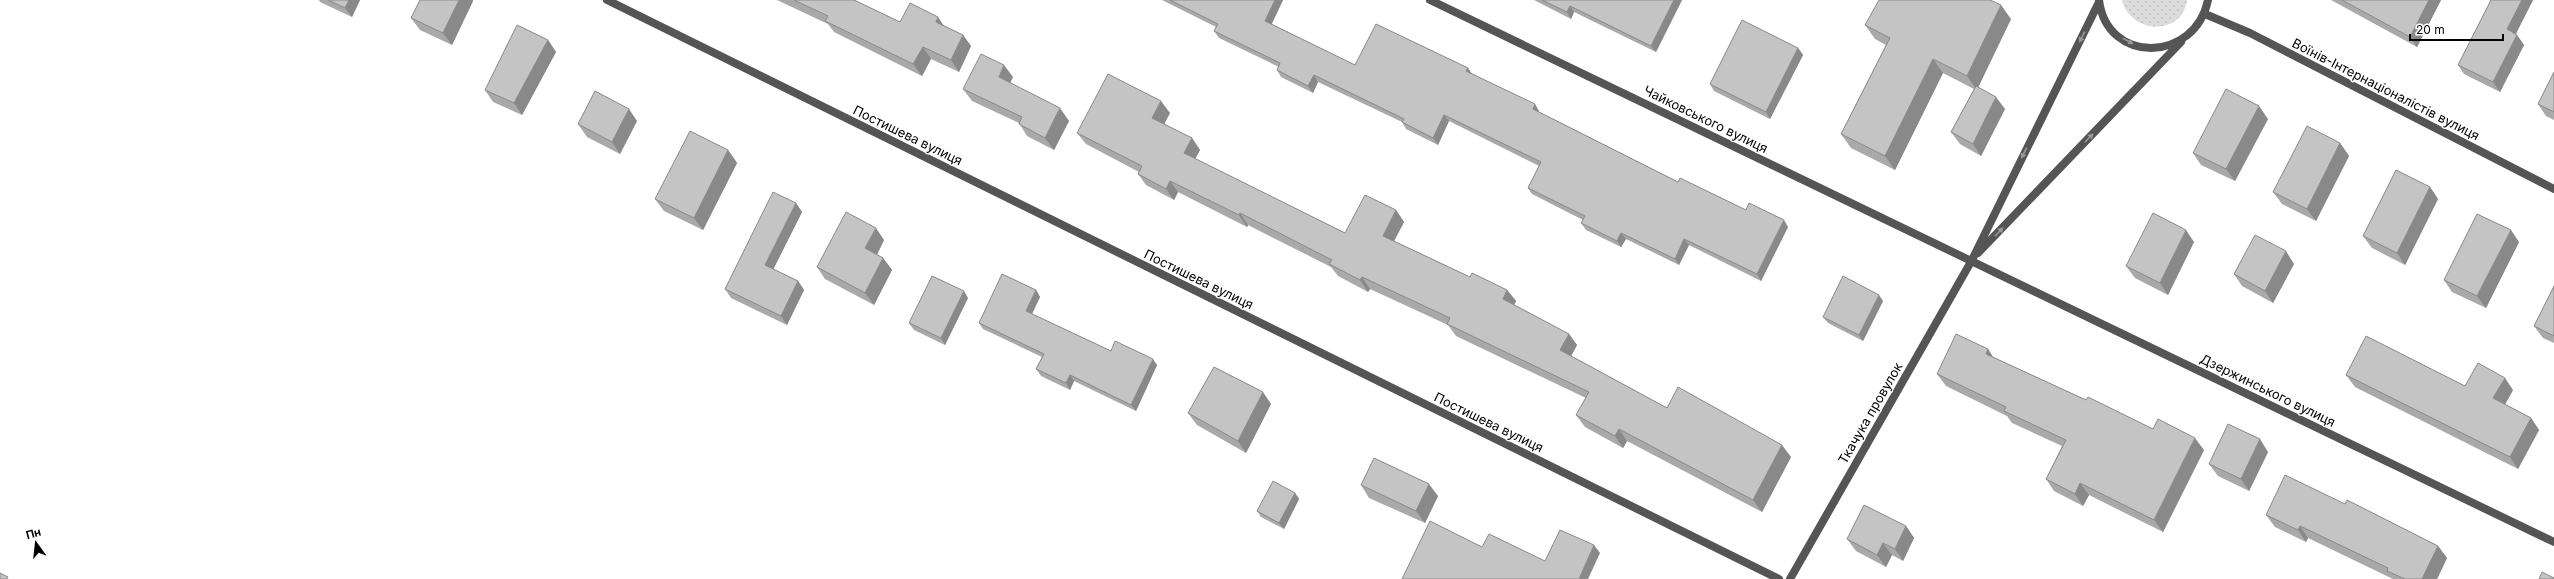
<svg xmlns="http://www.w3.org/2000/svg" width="2554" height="579" font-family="Inter,sans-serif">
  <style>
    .grass { fill: url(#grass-dots) }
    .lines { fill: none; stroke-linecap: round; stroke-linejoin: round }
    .minor { stroke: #555; stroke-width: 8 }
    .tertiary { stroke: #555; stroke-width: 8 }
    .wall { fill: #a9a9a9 }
    .shaded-wall { fill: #898989 }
    .building { fill: #c4c4c4; stroke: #898989 }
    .oneway { fill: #999 }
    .labels { text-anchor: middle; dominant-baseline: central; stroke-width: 3; stroke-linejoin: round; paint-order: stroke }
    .street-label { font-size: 13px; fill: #000; stroke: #fff }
  </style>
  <defs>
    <pattern id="grass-dots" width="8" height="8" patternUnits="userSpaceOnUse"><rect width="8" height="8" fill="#dcdcdc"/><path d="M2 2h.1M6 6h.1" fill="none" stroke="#bbb" stroke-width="1.8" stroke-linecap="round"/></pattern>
  </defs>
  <rect width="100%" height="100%" fill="#fff"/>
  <path class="grass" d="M2122,0h65c-5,37 -57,34 -65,0z"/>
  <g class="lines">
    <path class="minor" d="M607,0l1172,579
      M1430,0l1124,542
      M2205,14l45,19 304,156"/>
    <path class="tertiary" d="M2099,0c8,65 96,63 109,0
      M1978,253l203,-211
      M1790,579l182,-319 127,-258"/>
  </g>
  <path class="wall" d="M319,0h41l-8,17 -32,-15z
    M420,0h53v1l-21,44 -32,-15 -9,-12z
    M777,0h77l46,22 44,4 19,9 8,11 -12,26 -28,-13 -9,17 -88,-44 -6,-8z
    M1162,0h121l-12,24 84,41 113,3 3,5 68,38v1l139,70 110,45 -27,54 -72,-36 -10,20 -53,-26 -5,8 -35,-17 -5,-7 2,-3 -51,-26 -4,-6 11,-22 -90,-45 -11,24 -32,-16 -4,-7 -84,-40 -5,11 -32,-16 -4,-7 2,-3 -60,-29 -5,-7 2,-4z
    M1534,0h148l-26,52 -82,-40 -3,7z
    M2331,0h110l-24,47z
    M2491,0h42l-17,34 8,11 -24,47 -36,-18 -6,-9z
    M2011,19l-33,68 27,22 -24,47 -21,-12 -9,-12 23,-43 -31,-16 -48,97 -44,-22 -10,-14 45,-89 -11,-6 -10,-14z
    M548,40l8,12 -34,63 -29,-13 -8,-12z
    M1798,48l5,7 -33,64 -56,-28 -4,-7z
    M2554,72v48l-8,-4 -8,-12z
    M1013,77l-3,6 59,38 -15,29 -27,-14 -8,-13 -47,-22 -9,-12z
    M1170,113l-6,11 28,14 8,12 -5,9 150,74 51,-23 8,12 -10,19 76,36 37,13 9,11 -2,4 55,29 8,11 -6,11 96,52 124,49 -29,55 -135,-71 -4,7 -38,-21 -9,-12 10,-17 -130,-62 -8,-11 -78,-36 -2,3 -30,-16 -7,-9 -83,-42 -1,2 -69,-35 -4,8 -28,-15 -8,-11 1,-2 -53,-28 -9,-11z
    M2268,119l-33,62 -34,-16 -8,-12z
    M637,121l-17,33 -33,-17 -9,-13z
    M2340,143l9,13 -33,65 -34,-17 -9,-12z
    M728,150l9,13 -34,67 -39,-19 -9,-12z
    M2430,187l8,12 -33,66 -33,-17 -9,-12z
    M796,203l6,9 -29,57 25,12 6,9 -17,35 -56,-27 -6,-9z
    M884,240l-7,15 6,3 9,12 -18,35 -49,-26 -8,-12z
    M2194,242l-26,53 -33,-17 -9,-12z
    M2519,242l-33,66 -34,-16 -8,-12z
    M2294,264l-21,39 -31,-17 -8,-12z
    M2554,286v57l-11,-5 -9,-12z
    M1036,290l4,7 -8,17 79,37 46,14 -21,46 -62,-30 -4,9 -29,-14 -5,-7 6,-12 -59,-28 -4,-6z
    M968,298l-23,47 -31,-15 -5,-7z
    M1883,301l-20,40 -35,-18 -5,-6z
    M1988,349l5,8 93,43 67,29 51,21 -41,82 -74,-37 -6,11 -29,-15 -8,-12 16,-33 -50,-23 -5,-7 -61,-30 -9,-12z
    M2346,375l119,11 48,4 -8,14 26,14 8,12 -21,39 -163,-82z
    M1271,404l-25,49 -49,-28 -9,-12z
    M2268,452l-19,39 -31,-15 -9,-12z
    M1361,485l77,11 -13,27 -56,-25z
    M1295,493l4,6 -15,30 -23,-12 -4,-6z
    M2345,504l93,42 9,12 -10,21h-44l-85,-41 -2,4 -31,-15 -9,-12z
    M1906,526l8,12 -11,23 -11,-6 -6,12 -30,-16 -9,-12z"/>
  <path class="shaded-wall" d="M349,0h11l-8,17 -7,-9z
    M459,0h14v1l-21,44 -9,-12z
    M1275,0h8l-13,28 -5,-7z
    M1674,0h8l-26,52 -5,-6z
    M2429,0h12l-24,47 -7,-10z
    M2522,0h11l-20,39 -6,-10z
    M2001,5l10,14 -34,71 -10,-14z
    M1570,6l4,6 -3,7 -4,-7z
    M938,17l8,12 -10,-7z
    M963,35l8,11 -12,26 -8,-12z
    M2517,35l7,10 -24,47 -7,-10z
    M548,40l8,12 -34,63 -8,-12z
    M923,47l8,12 -9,17 -9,-12z
    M1798,48l5,7 -33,64 -4,-7z
    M1933,59l10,14 -48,97 -10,-14z
    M1004,65l9,12 -6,12 -8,-12z
    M1468,68l4,6 -6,-3z
    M1314,75l4,7 -5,11 -5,-7z
    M1996,97l9,12 -24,47 -8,-12z
    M1161,101l9,12 -9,17 -9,-12z
    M1535,104l4,7 -2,4 -4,-6z
    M2259,106l9,13 -33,62 -9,-12z
    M1060,108l9,13 -15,29 -9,-12z
    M629,109l8,12 -17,33 -8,-12z
    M1444,115l5,6 -11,24 -5,-7z
    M1192,138l8,12 -8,15 -8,-12z
    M2340,143l9,13 -33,65 -9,-12z
    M728,150l9,13 -34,67 -9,-12z
    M1170,181l8,11 -4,8 -8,-11z
    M2430,187l8,12 -33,66 -8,-12z
    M796,203l6,9 -31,62 -6,-9z
    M1396,210l8,12 -13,25 -8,-11z
    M1240,213l8,12 -1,2 -8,-12z
    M1784,220l4,7 -27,54 -4,-7z
    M876,228l8,12 -10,20 -9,-12z
    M2186,230l8,12 -26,53 -8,-12z
    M2511,230l8,12 -33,66 -9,-12z
    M1621,233l5,6 -5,8 -4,-6z
    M1684,239l5,6 -10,20 -4,-6z
    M2286,251l8,13 -21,39 -8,-12z
    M883,258l9,12 -18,35 -9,-12z
    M1362,277l8,12 -2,3 -8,-12z
    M798,281l6,9 -17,35 -6,-9z
    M1036,290l4,7 -10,21 -4,-7z
    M1507,290l9,11 -5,10 -8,-12z
    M964,291l4,7 -23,47 -4,-7z
    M1879,295l4,6 -20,40 -4,-6z
    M1569,334l8,11 -9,17 -8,-12z
    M1988,349l8,13 -10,-8z
    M1153,359l4,6 -21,46 -5,-6z
    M1070,375l4,6 -4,9 -4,-7z
    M2505,378l8,12 -11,20 -9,-12z
    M1263,392l8,12 -25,49 -8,-12z
    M2531,418l8,12 -21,39 -8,-12z
    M1619,429l8,12 -4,7 -8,-12z
    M2195,438l9,12 -41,82 -9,-12z
    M2260,439l8,13 -19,39 -8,-12z
    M1782,445l9,12 -29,55 -9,-12z
    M2080,483l9,12 -6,11 -8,-12z
    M1429,484l9,12 -13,27 -9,-12z
    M1295,493l4,6 -15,30 -5,-6z
    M1906,526l8,12 -11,23 -8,-12z
    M2300,526l8,12 -2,4 -8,-12z
    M1883,543l9,12 -6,12 -9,-12z
    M1594,545l6,8 -12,26h-9z
    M2438,546l9,12 -10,21h-15z"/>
  <path class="building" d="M328,0h21l-4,8z
    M420,0h39l-16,33 -32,-15z
    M794,0h60l46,22 10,-19 28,14 -2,5 27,13 -12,25 -28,-13 -10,17 -88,-43 3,-5z
    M1170,0h105l-10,21 90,44 21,-41 92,44 -2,3 69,33 -2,5 145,73 2,-4 66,32 3,-7 35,17 -27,54 -73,-35 -9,20 -54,-26 -4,8 -36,-18 4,-7 -57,-28 13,-26 -97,-47 -11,23 -31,-16 2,-3 -90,-44 -6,11 -31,-16 3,-7 -66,-32 4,-7z
    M1542,0h132l-23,46 -81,-40 -3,6z
    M1879,0h111l11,5 -34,71 -34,-17 -48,97 -44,-22 49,-96 -25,-13z
    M2342,0h87l-19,37z
    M2491,0h31l-15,29 10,6 -24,47 -35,-17z
    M1742,20l56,28 -32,64 -56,-28z
    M517,25l31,15 -34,63 -29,-13z
    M981,54l23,11 -5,12 61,31 -15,30 -26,-14 3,-7 -59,-28z
    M2554,72v40l-16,-8z
    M1108,74l53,27 -9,17 40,20 -8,15 161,80 20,-38 31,15 -13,26 87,41 2,-4 35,17 -4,9 66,35 -9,16 107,58 11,-21 104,58 -29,55 -134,-71 -4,7 -39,-21 13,-23 -142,-68 3,-6 -88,-41 -2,3 -31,-16 3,-4 -92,-47 -1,2 -69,-34 -4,8 -28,-15 4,-8 -65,-33z
    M1976,86l20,11 -23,47 -22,-12z
    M2226,89l33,17 -33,63 -33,-16z
    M595,91l34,18 -17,33 -34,-18z
    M2307,126l33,17 -33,66 -34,-17z
    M690,131l38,19 -34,68 -39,-19z
    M2396,170l34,17 -33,66 -34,-17z
    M773,192l23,11 -31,62 33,16 -17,35 -56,-27z
    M846,212l30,16 -11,20 18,10 -18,35 -48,-26z
    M2153,213l33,17 -26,53 -34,-17z
    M2477,214l34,16 -34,66 -33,-16z
    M2255,235l31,16 -21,40 -31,-17z
    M1002,274l34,16 -10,21 85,40 4,-10 38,18 -22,46 -61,-30 -4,8 -30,-14 8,-15 -65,-31z
    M932,276l32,15 -23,47 -32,-15z
    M1843,276l36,19 -20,40 -36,-18z
    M2554,286v50l-20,-10z
    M1956,334l32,15 -2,5 100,46 2,-3 65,32 5,-10 37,19 -41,82 -74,-37 -5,11 -29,-15 20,-39 -62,-29 2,-4 -69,-33z
    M2366,336l99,50 13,-23 27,15 -12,20 38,20 -21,39 -164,-82z
    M1214,367l49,25 -25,49 -50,-28z
    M2228,424l32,15 -19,40 -32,-15z
    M1374,458l55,26 -13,27 -55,-26z
    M2285,475l60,29 2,-4 91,46 -16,33h-17l-18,-8 1,-3 -88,-42 -2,4 -32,-15z
    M1273,481l22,12 -16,30 -22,-12z
    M1864,505l42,21 -11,23 -12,-6 -6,12 -30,-16z
    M1430,521l52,26 7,-13 56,27 15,-31 34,15 -15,34h-177z
    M2542,572l12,6v1h-15z
    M0,573l8,4 -1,2h-7z"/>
  <defs><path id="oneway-solid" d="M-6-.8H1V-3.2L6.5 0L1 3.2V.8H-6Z"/></defs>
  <g class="oneway">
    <use href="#oneway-solid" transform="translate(2082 37) rotate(116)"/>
    <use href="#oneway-solid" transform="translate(2128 41) rotate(29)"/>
    <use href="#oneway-solid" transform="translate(2089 138) rotate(-46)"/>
    <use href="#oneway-solid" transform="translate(2024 153) rotate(116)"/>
    <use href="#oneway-solid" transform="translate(1999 232) rotate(-46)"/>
  </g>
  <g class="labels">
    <g class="street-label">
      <text transform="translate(2386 89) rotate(27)">Воїнів-Інтернаціоналістів вулиця</text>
      <text transform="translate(1706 119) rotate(26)">Чайковського вулиця</text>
      <text transform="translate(908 135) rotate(26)">Постишева вулиця</text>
      <text transform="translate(1199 279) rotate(26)">Постишева вулиця</text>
      <text transform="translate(2268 390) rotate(26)">Дзержинського вулиця</text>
      <text transform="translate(1870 413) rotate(-60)">Ткачука провулок</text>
      <text transform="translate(1489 422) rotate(26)">Постишева вулиця</text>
    </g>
  </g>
  <g transform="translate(36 543) rotate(345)" stroke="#ffffff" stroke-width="3" paint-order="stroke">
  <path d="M0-3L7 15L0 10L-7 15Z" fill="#000000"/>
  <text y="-6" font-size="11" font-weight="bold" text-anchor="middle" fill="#000000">Пн</text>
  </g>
  <path d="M2410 34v6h93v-6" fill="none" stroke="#000000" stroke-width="2"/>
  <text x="2416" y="34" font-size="12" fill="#000000" stroke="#ffffff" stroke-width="3" paint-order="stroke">20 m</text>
</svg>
